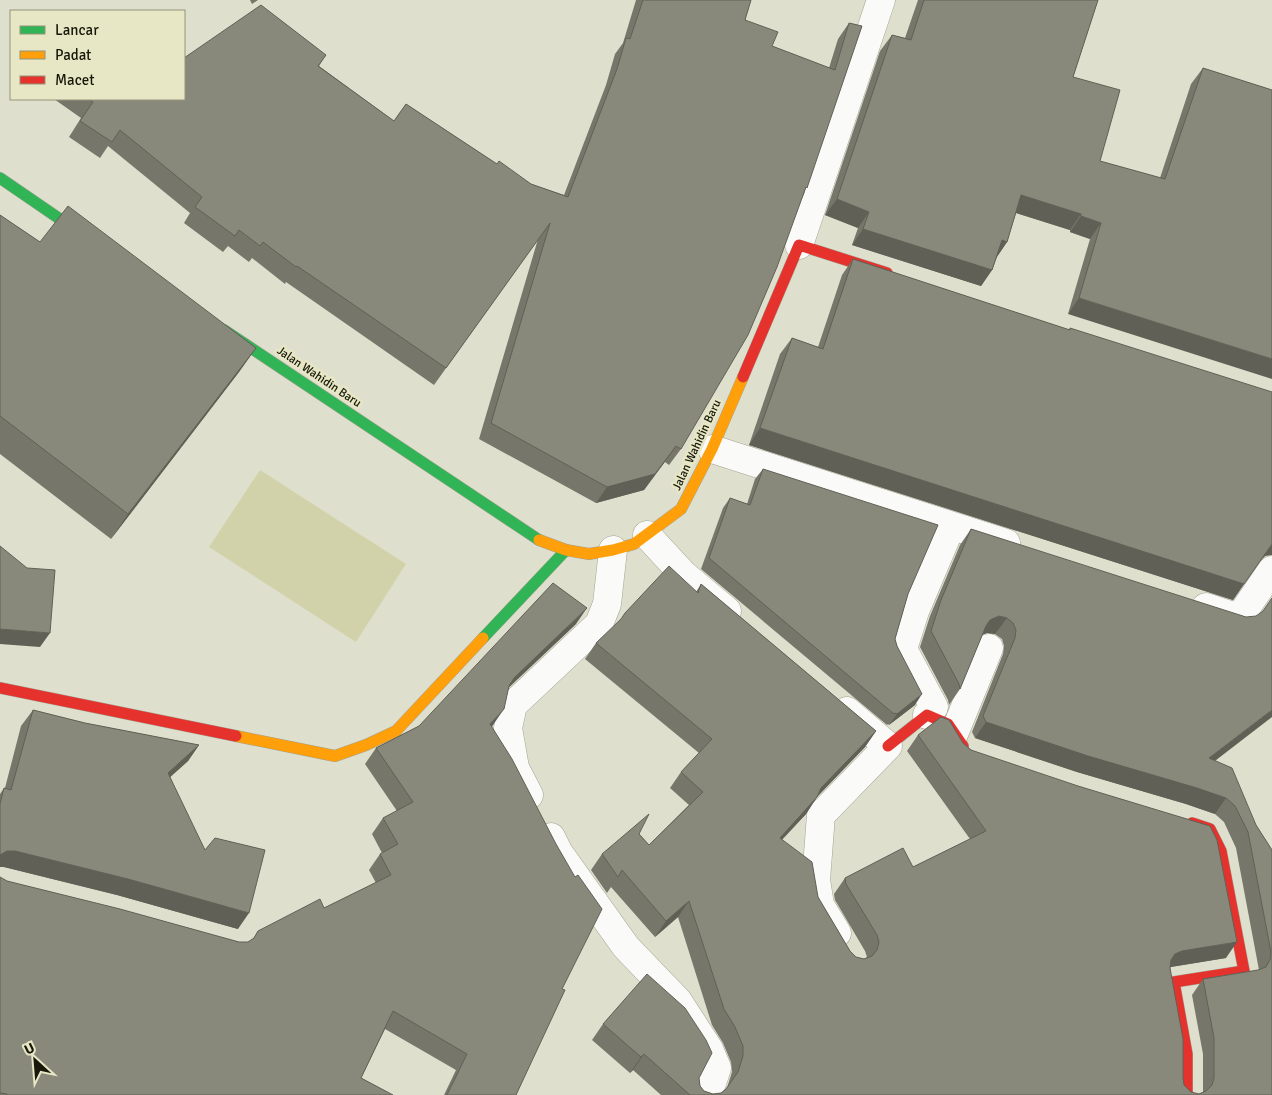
<svg xmlns="http://www.w3.org/2000/svg" width="1272" height="1095" font-family="Signika,sans-serif">
  <style>
    .green { fill: #d2d2aa }
    .lines { fill: none; stroke-linecap: round; stroke-linejoin: round }
    .street-casing { stroke: #a3a294; stroke-width: 29 }
    .fast-casing { stroke: #a3a294; stroke-width: 12 }
    .slow-casing { stroke: #a3a294; stroke-width: 12 }
    .jam-casing { stroke: #a3a294; stroke-width: 12 }
    .street { stroke: #fafaf8; stroke-width: 28 }
    .fast { stroke: #30b455; stroke-width: 11 }
    .slow { stroke: #ff9f0a; stroke-width: 11 }
    .jam { stroke: #e5322d; stroke-width: 11 }
    .wall { fill: #76766a }
    .shaded-wall { fill: #606056 }
    .building { fill: #89897b; stroke: #606056 }
    .labels { text-anchor: middle; dominant-baseline: central; stroke-width: 5; stroke-linejoin: round; paint-order: stroke }
    .street-label { font-size: 12px; fill: #17170a; stroke: #e7e7c5 }
  </style>
  <rect width="100%" height="100%" fill="#dfdfcd"/>
  <path class="green" d="M260,470l146,94 -50,78 -147,-95z"/>
  <g class="lines">
    <defs>
      <path id="street" d="M799,245l82,-245
        M712,449l294,94
        M647,535l36,39 44,37
        M1206,607l33,11 33,-48
        M927,715l7,-8 -31,-58 12,-38 36,-85
        M954,734l35,-86
        M529,795l-14,-27 -7,-40 5,-23 86,-81 8,-20 6,-54
        M551,837l8,16 67,94 52,54 31,48 8,19 -5,15 -9,12
        M837,933l-17,-28 -4,-25 5,-65 67,-69 -41,-35"/>
      <path id="fast" d="M0,178l89,61
        M224,330l315,210
        M483,638l83,-88"/>
      <path id="slow" d="M539,540l27,10 23,4 24,-4 21,-6 47,-35 31,-60 31,-72
        M236,736l99,20 31,-11 30,-14 87,-93"/>
      <path id="jam" d="M743,377l56,-132 88,28
        M0,688l236,48
        M888,746l39,-31 21,9 15,22
        M1187,1094v-40l-13,-72 70,-11 -23,-120 -11,-22 -18,-6"/>
    </defs>
    <use href="#street" class="street-casing"/>
    <use href="#fast" class="fast-casing"/>
    <use href="#slow" class="slow-casing"/>
    <use href="#jam" class="jam-casing"/>
    <use href="#street" class="street"/>
    <use href="#fast" class="fast"/>
    <use href="#slow" class="slow"/>
    <use href="#jam" class="jam"/>
  </g>
  <path class="wall" d="M250,0h8l-6,4z
    M636,0h115l-6,20 27,26 57,22 9,-29 11,-16 -45,171 -123,255 -12,16 -4,-3 -21,28 -48,13 -117,-64 59,-200 -104,146 -148,-103 -1,2 -33,-26 -3,4 -21,-16 -5,6 -39,-29 6,-10 -82,-67 -8,12 -31,-21 12,-19 -27,-19h130l142,-44 -7,11 75,55 12,-17 91,60 34,20 33,11 42,-110 9,-31 8,-11z
    M918,0h180l-25,77 27,84 60,17 31,-94 12,-16 69,22 -204,224 22,-75 -20,-7v-2l-54,-17 -9,29 -10,15 -5,13 -11,16 -129,-41 6,-17 -33,-13 55,-164 12,-16 13,3z
    M0,215l40,27 216,106 -17,24 -128,167 -111,-85z
    M853,259l216,71 1,-2 195,228 -5,5 -27,39 -484,-155 31,-91 12,-16 26,9 24,-72z
    M763,469l145,125 -13,45 20,66 -26,20 -1,-1 -1,1 -186,-156 22,-61 7,-10 17,6 8,-25z
    M971,529l244,231 41,65 16,25v245h-611l-28,-25 -3,3 -38,-33 11,-16 96,54 1,8 4,5 9,3 8,-1 6,-5 5,-16 -1,-10 -8,-19 -11,-18 -34,-108 -23,20 -44,-50 -4,6 -16,-23 11,-16 37,-20 10,11 40,-40 -19,-17 11,-16 18,-19 -114,-94 11,-16 100,-51 5,-8 175,147 -11,16 -48,50 -11,17 -24,26 36,57 32,54 6,6 8,2 3,-2 -2,-6 -30,-51 -1,-6 11,-16 68,-11 57,-28 -63,-88 11,-16 45,8 263,215 -56,9 13,111 1,7 7,7 8,2 4,-2v-38l-11,-59 11,-16 56,-9 -23,-122 -12,-26 -9,-8 -29,-10 -109,-32 -102,-34 -3,-6 31,-78 1,-8 -2,-7 -7,-5 -8,-1 -5,2 -22,54 -11,16 -1,-5 -28,-53 10,-31 30,-71z
    M576,624l-68,64 -16,39 70,262 -46,106h-72l12,-25 -71,-41 -24,49 32,17h-393l7,-214 232,61h9l5,-3 5,-8 66,-23 52,-25 -7,-13 11,-16 2,-1 -10,-19 11,-16 14,-7 -32,-47 11,-16 43,-22z
    M33,710l52,13 114,22 -11,16 -18,16 68,152 -121,-34 -113,-28h-4v-73l4,-6h1l16,-62z"/>
  <path class="shaded-wall" d="M1021,195l60,19 -11,16 -60,-19z
    M837,199l32,13 -11,16 -33,-13z
    M1081,216l20,7 -11,16 -20,-7z
    M863,229l129,41 -11,16 -129,-41z
    M1002,240l5,2 -11,16z
    M1079,298l193,61v20l-204,-65z
    M256,348l-17,24 -128,167 17,-25z
    M760,428l484,156 -11,16 -484,-155z
    M676,446l-32,44 -48,13 11,-16z
    M1272,544v11l-7,1 -6,5z
    M587,608l-11,16 -74,70 12,-16z
    M999,616l8,2 -12,16 -8,-1 -8,3 11,-16z
    M0,629l50,4 -10,14 -40,-3z
    M922,694l-7,11 -26,20 8,-11z
    M504,709l-11,16 -14,15 11,-16z
    M1272,710v7l-74,57 11,-16z
    M986,722l211,66 29,10 -11,16 -29,-10 -109,-32 -102,-34z
    M876,731l-11,16 -55,57 11,-16z
    M199,745l-11,16 -31,28 11,-16z
    M817,797l-11,17 -38,40 12,-16z
    M7,851h8l113,28 121,34 -11,16 -121,-34 -113,-28h-4v-12z
    M689,901l-11,16 -23,20 11,-16z
    M1237,942l-11,16 -55,9 -7,3 11,-16 7,-3z
    M644,1054l-11,16 -3,3 11,-16z"/>
  <path class="building" d="M643,0h108l-6,20 33,12 -6,14 63,24 14,-47 13,3 -55,162 -1,-1 -29,80 -29,68 -67,114 -5,-3 -21,28 -48,13 -116,-64 59,-200 -104,145 -149,-102 -1,1 -33,-25 -3,4 -21,-16 -4,6 -40,-29 7,-10 -82,-67 -8,12 -32,-21 13,-19 -5,-3h96v-41l77,-53 65,50 -8,11 76,55 12,-17 91,60 2,-3 32,23 37,13 49,-128 9,-31 4,1z
    M924,0h174l-25,77 47,13 -20,71 65,18 38,-111 69,22v269l-193,-61 22,-75 -20,-7v-2l-60,-19 -14,47 -5,-2 -10,30 -129,-41 6,-17 -32,-13 55,-164 19,5z
    M68,206l188,142 -128,166 -128,-98v-201l40,27z
    M853,259l217,71v-2l202,64v152l-28,40 -484,-156 32,-90 31,11z
    M763,469l175,56 -30,69 -13,45 2,7 25,48 -25,20 -2,-1 -1,1 -185,-156 21,-60 20,7z
    M971,529l275,88 10,-1 7,-5 9,-13v112l-63,48 23,10 24,57 16,25v245h-582l-46,-41 -3,3 -38,-33 44,-50 38,34 21,32 6,13 -13,25 1,8 4,5 9,3 8,-1 5,-4 12,-17 5,-16v-10l-8,-19 -11,-18 -35,-108 -23,20 -44,-51 -4,7 -16,-23 47,-40 -10,20 10,11 54,-53 -22,-20 31,-33 -116,-96 25,-24 4,-6 44,-47 29,27 3,-9 175,147 -55,57 -4,9 -37,41 32,24 6,35 32,54 6,6 8,2 8,-3 5,-6 2,-8 -2,-7 -31,-51 -1,-6 58,-30 10,19 73,-36 -68,-96 23,-18 8,3 14,23 8,7 107,36 132,40 7,14 20,102 -55,9 -7,3 -4,6 -1,8 13,71v39l1,7 7,7 8,2 7,-3 6,-6 2,-7v-40l-11,-59 55,-9 8,-3 4,-7 1,-8 -23,-120 -13,-26 -9,-8 -29,-10 -109,-32 -102,-34 -3,-6 32,-78 1,-8 -3,-7 -6,-5 -8,-2 -9,4 -4,6 -26,63 -1,-5 -28,-53 10,-31z
    M0,546l27,22 28,2 -5,63 -50,-4z
    M553,583l34,25 -73,70 -5,8 -5,23 -14,15 22,35 44,85 19,33 3,-2 24,34 -40,80 3,1 -49,105h-69l20,-41 -74,-43 -32,67 32,17h-386v-1l-7,-1v-216l7,4 113,28 119,33h9l6,-4 4,-7 62,-32 4,9 67,-33 -11,-21 18,-10 -15,-26 30,-16 -37,-54 43,-22z
    M33,710l52,13 114,22 -31,28 37,77 10,-12 50,12 -16,63 -121,-34 -113,-28h-8l-7,4v-51l4,-16 7,2z"/>
  <g class="labels">
    <g class="street-label">
      <text transform="translate(319 377) rotate(34)">Jalan Wahidin Baru</text>
      <text transform="translate(697 445) rotate(-65)">Jalan Wahidin Baru</text>
    </g>
  </g>
  <rect x="10" y="10" width="175" height="90" fill="#e7e7c5" stroke="#94947a"/>
  <rect x="20" y="26" width="25" height="8" fill="#30b455" stroke="#94947a"/>
  <text x="55" y="35" font-size="15" fill="#17170a">Lancar</text>
  <rect x="20" y="51" width="25" height="8" fill="#ff9f0a" stroke="#94947a"/>
  <text x="55" y="60" font-size="15" fill="#17170a">Padat</text>
  <rect x="20" y="76" width="25" height="8" fill="#e5322d" stroke="#94947a"/>
  <text x="55" y="85" font-size="15" fill="#17170a">Macet</text>
  <g transform="translate(35 1060) rotate(334)" stroke="#e7e7c5" stroke-width="4" paint-order="stroke">
  <path d="M0-4L9 19L0 12L-9 19Z" fill="#17170a"/>
  <text y="-8" font-size="14" font-weight="bold" text-anchor="middle" fill="#17170a">U</text>
  </g>
</svg>
